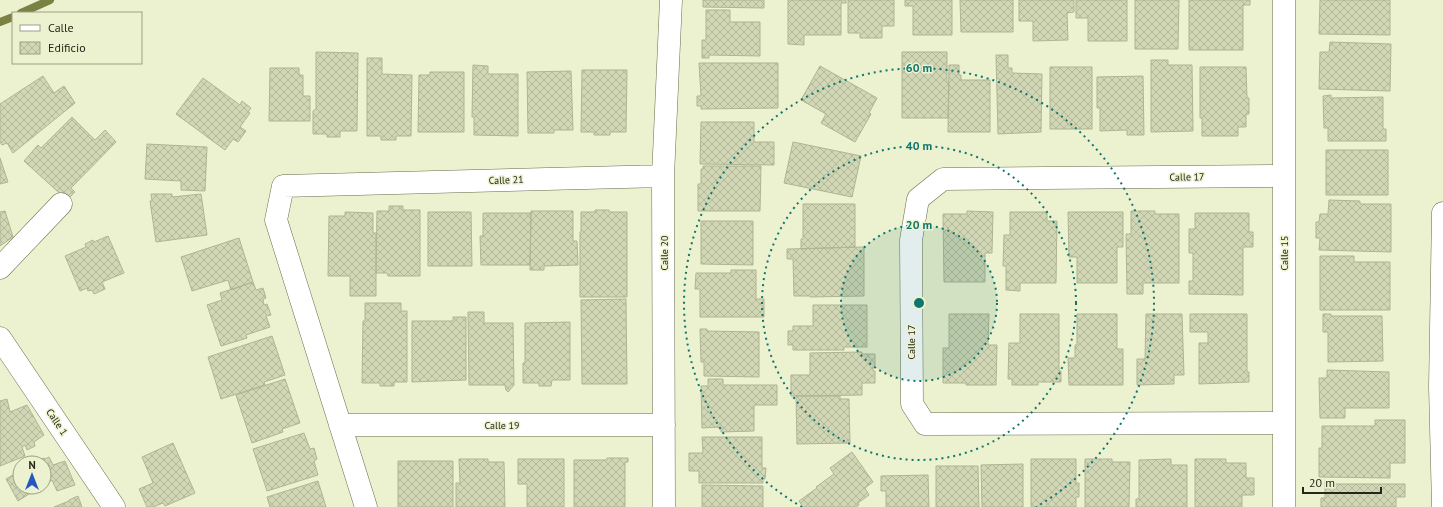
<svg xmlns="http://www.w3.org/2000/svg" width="1443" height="507" font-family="'PT Sans',sans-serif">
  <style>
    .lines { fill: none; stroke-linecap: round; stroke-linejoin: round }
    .stream { stroke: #7b8045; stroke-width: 8 }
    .building { fill: url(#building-cross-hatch); stroke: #afb493 }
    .minor-casing { stroke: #696c4e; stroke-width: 23 }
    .minor { stroke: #fff; stroke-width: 22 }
    .ring { fill: none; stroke: #0f766e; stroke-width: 2; stroke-dasharray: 2 4 }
    .labels { text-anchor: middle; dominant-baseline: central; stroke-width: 3; stroke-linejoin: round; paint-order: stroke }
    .street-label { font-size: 10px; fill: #26271a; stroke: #ecf1cf }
    .centre { fill: #0f766e; stroke: #ecf1cf; stroke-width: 2 }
    .ring-label { font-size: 12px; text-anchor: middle; font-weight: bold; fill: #0f766e; stroke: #ecf1cf; stroke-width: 3; stroke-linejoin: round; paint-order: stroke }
  </style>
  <defs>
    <pattern id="building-cross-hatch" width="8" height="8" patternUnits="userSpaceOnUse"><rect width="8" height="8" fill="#d1d6b4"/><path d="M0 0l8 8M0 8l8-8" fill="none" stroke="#b3b89a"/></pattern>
  </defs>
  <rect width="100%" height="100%" fill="#ecf1cf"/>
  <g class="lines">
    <path class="stream" d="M21,13l29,-13
      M0,22l13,-5"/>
  </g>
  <path class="building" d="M703,0h61v8l-61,-1z
    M788,0h58v3h-5v32h-37v10l-16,-1z
    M848,0h46v26h-12v12h-22v-5h-12z
    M905,0h47v35h-39v-29h-8z
    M960,0h53v32h-52z
    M1019,0h55v12l-7,1 1,27 -35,1v-20h-14z
    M1076,0h51v41h-39v-23h-12z
    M1135,0h44l-1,49h-43z
    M1189,0h61v5h-7v45h-54z
    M1320,0h70v35l-71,-1z
    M706,10h24v12h30v34l-51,-1v3h-7v-18h4z
    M1330,42l61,2 -1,47 -71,-2 1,-37h9z
    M316,52l42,1 -1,78h-17v6h-13v-3h-14v-23l3,-2z
    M902,52h45v31h2l-1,35h-46z
    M996,55h12v13h4v5l30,1 -1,58 -43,2z
    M367,58h15v16l30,1 -1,61h-15v4h-15v-4h-14z
    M1151,60h17v5h24l1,66 -42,1z
    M699,63h79v45l-77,1v-3h-4v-10h4z
    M473,65l15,1v8h30v62l-44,-1v-18h-2z
    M949,65h10v10h2v5h29v52h-42z
    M820,66l57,32 -8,15 2,1 -16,28 -34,-19 5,-9 -25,-14z
    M1050,67h42v62h-42z
    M1200,67h46l1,31h2v16h-3v13h-8v9h-36v-18h-2z
    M270,68h29v7h4v21h7v25h-41z
    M582,70h45l-1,62h-16v3h-16v-3h-13z
    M571,71l2,59h-19v3h-26l-1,-61z
    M430,72h34v60h-46l1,-57h11z
    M43,76l11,17 10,-7 11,17 -62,50 -6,-10 -5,2 -2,-3v-38z
    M1143,76l1,59h-17v-5l-27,1v-23h-3v-31z
    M203,78l37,27 2,-4 9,7 -3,4 2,1 -10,14 6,4 -8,11 -5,-3 -8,11 -49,-36z
    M1331,95v3l52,-1v32h3v12h-58v-13h-4l-1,-32z
    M72,117l23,23 10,-10 11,12 -45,46 4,4 -8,8 -43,-39 14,-16 3,3z
    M701,122h53v20h20v23l-74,-1z
    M793,142l68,14 -9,41 -68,-14z
    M147,144l60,3 -2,44 -24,-1v-9l-36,-2z
    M1326,150h62v45h-62z
    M0,158l8,24 -8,2z
    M703,166h58l-1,45h-62v-27h3v-15h2z
    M151,194h21v3l29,-3 6,41 -51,7 -6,-41h2z
    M1329,200l31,1v3h31v48l-72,-2 1,-12h-4v-16h3l1,-8h8z
    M803,204h52v43l-54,2v-10h2z
    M389,206h14v4h17v66h-32l-1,-3h-11l1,-62h12z
    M595,210h14v2h18v85h-47v-65h1v-20h14z
    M5,211l8,26 -13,9v-34z
    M531,211h42v30h4l1,24 -34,1v4h-14z
    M967,211l26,1 -1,41h-7v29h-41l-1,-68h24z
    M1131,211h24v3h24v69h-36v11h-16l-1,-60h5z
    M345,212l28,1v20h3v63h-26v-20h-22l1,-60h16z
    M428,212h43l1,54h-44z
    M1010,212h37v9h10l-1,62h-36v8l-14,-1v-24h-3l1,-31h6z
    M1068,212h55v35h-6v36h-40v-26h-8z
    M483,213h48l-1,52h-49l-1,-29h3z
    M1195,213h54v19h4v15h-10v48l-54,-1v-13h4v-28h-4v-24h6z
    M701,221h52v44l-52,-1z
    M108,236l16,37 -22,9 3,7 -11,5 -2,-4 -4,1 -1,-3 -7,3 -15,-35 21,-9 -1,-3 8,-4 1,2z
    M239,238l14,44 -22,8 -3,-10 -36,11 -11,-34z
    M864,247v49l-54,1v-1h-16l-1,-37h-6v-10z
    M1320,256h34v6h36v48h-70z
    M731,270h25v29h8v18h-64v-28h-5l1,-16h35z
    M253,282l3,8 7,-2 3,10 -3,1 1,6 3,-1 4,11 -5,1 4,11 -24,8 1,3 -26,8 -14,-41 15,-5 -2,-7z
    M626,299l1,85h-45l-1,-84z
    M365,303h36v8h6v71h-13v4h-14v-3h-18l1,-62h2z
    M813,305h54v42h-23v3h-51v-5h-5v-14h5v-5h20z
    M468,312h16v11h29l1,62 -6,7 -2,-2 -1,-5h-36z
    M949,314h40l-1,31h9l-1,40h-30v-2h-23v-35h6z
    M1020,314h39v57h2v11h-23v3h-26v-6h-4l1,-36h11z
    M1077,314h40v35h6v36h-54l-1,-27h7v-13h2z
    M1146,314h36l2,61h-10v9l-37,1v-26h8z
    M1190,314h57v58h2v10l-50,2v-41h9v-11h-18z
    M1323,314h8v2h51l1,45 -55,1v-30h-5z
    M453,317h13v63l-54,2v-61h41z
    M570,322v58h-18l-1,6h-12v-3h-16v-20h2v-40z
    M700,329h7v2l52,1v45l-55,-1v-14h-3z
    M272,336l13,39 -21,7 1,3 -44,14 -13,-42z
    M862,352v2h13v12h-2v5h2v12h-13v12l-71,1v-21h19v-22z
    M1327,370l62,2v36h-44v10h-25l-1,-40h8z
    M285,379l15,44 -18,6 1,3 -31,11 -16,-48z
    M708,379h15v6h54v20h-23v26l-33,1v-5l-19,1 -1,-42h7z
    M796,396h44v3h9l1,44 -53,1z
    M7,399l3,13 17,-7 17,30 -10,7 1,4 -8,4 -2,-5 -3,2 3,9 -25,10v-65z
    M1375,420h30v43h-15v15l-71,-1v-29h3v-22h53z
    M304,433l6,16 4,-1 3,11 -3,2 4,14 -51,16 -14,-42z
    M702,437h60v31h4l-1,11h-2v4h-64v-12h-10v-18h14z
    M173,443l22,50 -30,13 -2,-3 -10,4h-6l-8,-18 14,-6 -11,-26z
    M852,452l21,30 -8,6 4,7 -11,8 1,2 -3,2h-53l-4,-6 18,-13 -1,-1 18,-13 -4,-6z
    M49,457l4,8 12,-4 10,24 -18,6 -5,-11 -8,5v-22h-10l10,-5 1,1z
    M607,458h21v4h-3v45h-51v-47h33z
    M459,459h29v3h16l1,45h-49v-24h4z
    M518,459h46v48h-37v-23h-9z
    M1031,459h45v24h3v14h-3v10h-45z
    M1085,459h27v3h18l-1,45h-44z
    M1171,459v6h16v42h-51v-8h3v-39z
    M1195,459h31v4h20v15h8v17h-12v12h-47z
    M398,461h55v46h-55z
    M1023,464v43h-41l-1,-42z
    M936,466h42l1,41h-43z
    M20,471v16h20l-22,14 -12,-22z
    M928,475l1,32h-43v-16h-5v-15z
    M318,481l8,26h-56l-3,-10z
    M1325,481h8v3h72v13h-9v10h-75v-9h4z
    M702,485l61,1v21h-61z
    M78,496l4,11h-28l15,-6v-1z"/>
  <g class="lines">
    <defs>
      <path id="minor" d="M1443,213l-3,174 3,119
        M0,268l61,-64
        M0,338l114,169
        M1284,423l-359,1 -13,-20 -1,-164 7,-41 25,-20 341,-3
        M340,425h324
        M366,507l-90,-287 7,-34 380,-10
        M664,507l-1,-331 8,-176
        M1284,507v-507"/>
    </defs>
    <use href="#minor" class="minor-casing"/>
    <use href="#minor" class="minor"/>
  </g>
  <circle cx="919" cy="303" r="78" fill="#0f766e" fill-opacity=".12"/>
  <g class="ring">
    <circle cx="919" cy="303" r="78"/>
    <circle cx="919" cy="303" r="157"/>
    <path d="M802 507A235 235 0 1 1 1036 507"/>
  </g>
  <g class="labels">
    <g class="street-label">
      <text transform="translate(1187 177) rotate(-1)">Calle 17</text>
      <text transform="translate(506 180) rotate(-2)">Calle 21</text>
      <text transform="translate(664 253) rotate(-90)">Calle 20</text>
      <text transform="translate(1284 253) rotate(-90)">Calle 15</text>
      <text transform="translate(911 342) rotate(-90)">Calle 17</text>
      <text transform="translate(57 422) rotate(56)">Calle 1</text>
      <text x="502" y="425">Calle 19</text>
    </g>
  </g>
  <circle cx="919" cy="303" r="6" class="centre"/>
  <g class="ring-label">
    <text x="919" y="72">60 m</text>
    <text x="919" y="150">40 m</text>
    <text x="919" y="229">20 m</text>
  </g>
  <rect x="12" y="12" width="130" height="52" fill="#ecf1cf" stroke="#9da087"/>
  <rect x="20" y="25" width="20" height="6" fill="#ffffff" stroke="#9da087"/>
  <text x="48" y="32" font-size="12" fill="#26271a">Calle</text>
  <rect x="20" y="42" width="20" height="12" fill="url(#building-cross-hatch)" stroke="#9da087"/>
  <text x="48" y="52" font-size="12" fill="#26271a">Edificio</text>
  <g transform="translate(32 475)"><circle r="19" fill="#ecf1cf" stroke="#9da087"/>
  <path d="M0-3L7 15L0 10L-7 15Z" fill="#2656c4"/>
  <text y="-6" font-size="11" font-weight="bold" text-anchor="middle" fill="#26271a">N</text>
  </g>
  <path d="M1303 487v6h78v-6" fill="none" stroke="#26271a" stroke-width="2"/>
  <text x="1309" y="487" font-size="12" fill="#26271a" stroke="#ecf1cf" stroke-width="3" paint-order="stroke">20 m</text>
</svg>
